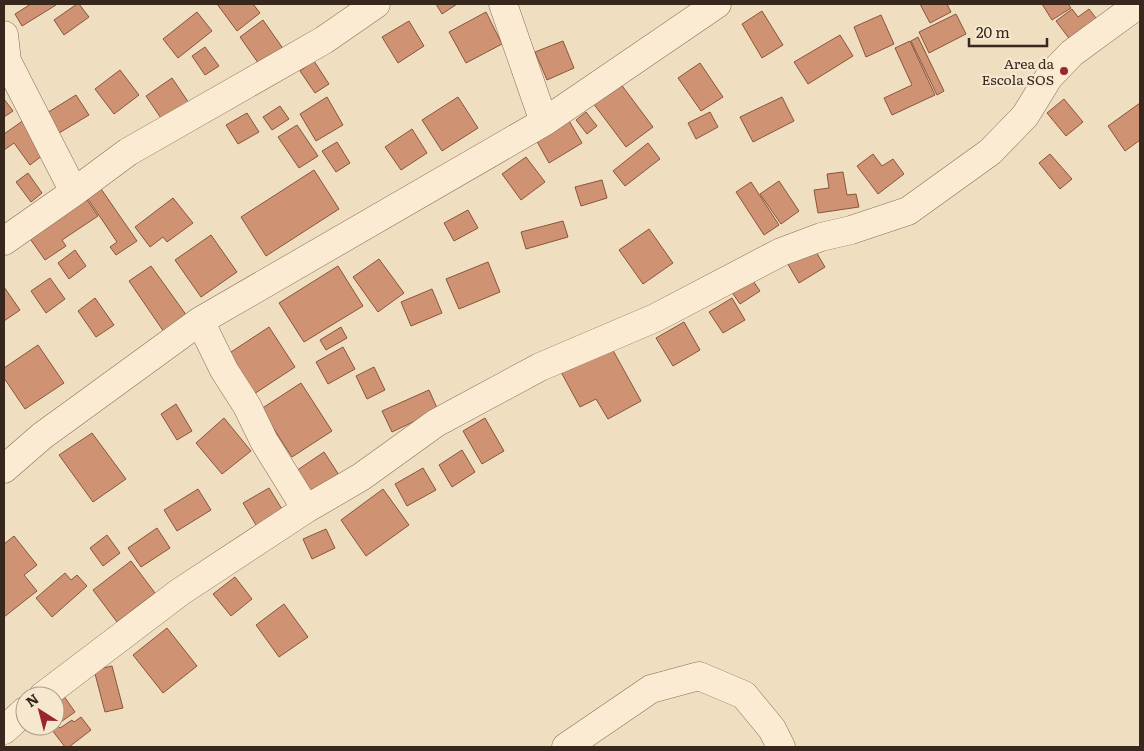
<svg xmlns="http://www.w3.org/2000/svg" width="1144" height="751" font-family="Literata,serif">
  <style>
    .building { fill: #cf9373; stroke: #89553c }
    .lines { fill: none; stroke-linecap: round; stroke-linejoin: round }
    .minor-casing { stroke: #896e57; stroke-width: 29 }
    .minor { stroke: #faebd2; stroke-width: 28 }
    .poi-dot { fill: #9a252d; stroke: #f6e8cf; stroke-width: 2 }
    .labels { text-anchor: middle; dominant-baseline: central; stroke-width: 4.5; stroke-linejoin: round; paint-order: stroke }
    .poi-label { font-size: 14px; fill: #37271c; stroke: #f6e8cf; text-anchor: end }
  </style>
  <rect width="100%" height="100%" fill="#efdebf"/>
  <path class="building" d="M31,4h24l1,1 -34,21 -7,-12z
    M77,4h2l10,13 -25,18 -10,-15z
    M217,4h36l7,9 -23,18z
    M436,4h21l-15,10z
    M920,4h27l4,8 -21,11z
    M1042,4h26l3,4 -19,12z
    M1072,9l6,8 11,-8 10,13 -28,19 -15,-20z
    M762,11l21,34 -21,13 -20,-34z
    M197,12l15,19 -34,27 -15,-19z
    M486,12l16,32 -36,19 -17,-31z
    M956,14l10,20 -37,19 -10,-21z
    M881,15l13,29 -28,13 -12,-30z
    M263,20l21,30 -23,17 -21,-30z
    M409,21l15,25 -26,17 -16,-26z
    M840,35l13,21 -45,28 -14,-22z
    M918,37l26,54 -7,4 -26,-54z
    M563,41l11,27 -27,12 -12,-28z
    M910,41l25,54 -43,20 -8,-17 28,-13 -17,-37z
    M205,47l14,19 -14,9 -13,-19z
    M314,61l15,23 -14,9 -15,-22z
    M700,63l23,34 -22,14 -23,-33z
    M120,70l19,25 -25,19 -19,-25z
    M172,78l19,28 -26,18 -19,-28z
    M620,83l33,44 -27,20 -33,-44z
    M76,95l13,20 -35,21 -12,-20z
    M327,97l16,28 -27,16 -16,-27z
    M458,97l20,31 -36,23 -20,-31z
    M782,97l12,24 -41,21 -13,-25z
    M4,99l9,12 -9,6z
    M1064,99l19,23 -17,14 -19,-23z
    M1140,103v37l-15,11 -17,-25z
    M280,106l9,13 -17,11 -9,-13z
    M586,112l11,14 -10,8 -11,-14z
    M710,112l8,15 -22,12 -8,-16z
    M247,113l12,19 -21,12 -12,-19z
    M568,119l14,24 -33,20 -14,-25z
    M24,120l23,32 -17,13 -16,-22 -10,7v-16z
    M297,125l21,31 -19,12 -21,-31z
    M412,129l15,24 -26,17 -16,-23z
    M337,142l13,21 -14,9 -14,-21z
    M648,143l12,16 -35,27 -12,-15z
    M873,154l9,12 11,-7 11,15 -26,20 -21,-28z
    M1050,154l22,25 -12,10 -21,-26z
    M526,157l19,25 -24,18 -19,-26z
    M314,170l25,39 -73,47 -25,-39z
    M843,172l4,23 9,-1 3,13 -41,6 -4,-23 15,-2 -2,-14z
    M28,173l14,20 -11,9 -15,-20z
    M602,180l5,18 -26,8 -6,-19z
    M779,181l20,30 -18,13 -21,-30z
    M751,182l28,43 -15,10 -28,-43z
    M97,183l40,58 -21,14 -6,-8 7,-5 -33,-49z
    M83,194l15,22 -36,24 4,6 -21,14 -19,-27z
    M173,198l20,25 -26,19 -4,-5 -13,10 -15,-20z
    M468,210l10,18 -24,13 -10,-18z
    M563,221l5,16 -42,12 -5,-17z
    M649,229l24,34 -30,21 -24,-34z
    M211,235l26,37 -36,25 -26,-37z
    M812,245l13,22 -26,16 -13,-22z
    M75,250l11,16 -17,13 -11,-16z
    M379,259l25,34 -26,19 -25,-35z
    M488,262l12,30 -41,17 -13,-30z
    M151,266l36,50 -23,16 -35,-51z
    M338,266l25,40 -59,36 -25,-39z
    M749,275l11,16 -20,13 -11,-16z
    M50,278l15,21 -19,14 -15,-22z
    M4,287l16,23 -16,11z
    M432,289l10,24 -31,13 -10,-24z
    M95,298l19,27 -18,12 -18,-26z
    M732,298l13,22 -22,13 -14,-21z
    M684,322l16,28 -27,16 -17,-28z
    M269,327l26,40 -41,27 -26,-40z
    M341,327l6,11 -21,12 -6,-10z
    M38,345l26,38 -39,26 -21,-31v-10z
    M610,345l31,56 -33,18 -12,-20 -16,8 -19,-35z
    M343,347l12,22 -27,15 -12,-22z
    M374,367l11,23 -18,9 -11,-23z
    M301,383l31,48 -40,26 -31,-48z
    M429,390l9,20 -46,22 -10,-21z
    M176,404l16,27 -15,9 -16,-26z
    M224,418l27,33 -29,23 -26,-31z
    M485,418l19,33 -22,13 -19,-33z
    M92,433l34,46 -33,23 -34,-47z
    M462,450l13,22 -23,15 -13,-22z
    M324,452l15,23 -28,19 -15,-23z
    M423,468l13,22 -29,16 -12,-22z
    M269,488l16,26 -26,16 -16,-27z
    M198,489l13,21 -34,21 -13,-21z
    M383,489l26,36 -43,31 -25,-36z
    M157,528l13,20 -29,19 -13,-19z
    M326,529l9,19 -23,11 -9,-20z
    M107,535l13,18 -17,13 -13,-18z
    M14,536l23,29 -13,10 13,16 -33,26v-73z
    M131,561l24,32 -38,29 -24,-32z
    M65,573l6,7 6,-5 10,11 -35,31 -16,-19z
    M235,577l17,22 -21,17 -18,-22z
    M284,604l24,33 -29,20 -23,-32z
    M167,628l30,38 -34,27 -30,-38z
    M112,666l11,42 -18,4 -11,-42z
    M61,692l14,20 -20,14v-29z
    M81,717l10,13 -22,17h-4l-13,-17 6,-4 2,2 12,-8 2,2z"/>
  <g class="lines">
    <defs>
      <path id="minor" d="M503,4l41,118
        M4,35l3,26 67,131
        M4,241l70,-49 54,-40 196,-112 52,-36
        M200,321l24,49 23,36 17,35 42,68
        M4,469l38,-33 158,-115 344,-199 173,-118
        M43,696l137,-104 126,-83 55,-32 75,-54 104,-56 115,-49 126,-66 40,-15 30,-7 57,-19 82,-59 35,-36 24,-39 23,-24 67,-49
        M4,730l21,-19
        M566,747l85,-58 48,-13 45,19 28,34 9,18"/>
    </defs>
    <use href="#minor" class="minor-casing"/>
    <use href="#minor" class="minor"/>
  </g>
  <circle class="poi-dot" cx="1064" cy="71" r="5"/>
  <g class="labels">
    <g class="poi-label">
      <text x="1054" y="63">Area da<tspan x="1054" dy="16">Escola SOS</tspan></text>
    </g>
  </g>
  <rect width="1144" height="751" fill="none" stroke="#37271c" stroke-width="10"/>
  <g transform="translate(40 711) rotate(324)"><circle r="24" fill="#f6e8cf" stroke="#aa9b87"/>
  <path d="M0-4L9 19L0 12L-9 19Z" fill="#9a252d"/>
  <text y="-8" font-size="14" font-weight="bold" text-anchor="middle" fill="#37271c">N</text>
  </g>
  <path d="M969 38v8h78v-8" fill="none" stroke="#37271c" stroke-width="2.5"/>
  <text x="976" y="38" font-size="15" fill="#37271c" stroke="#f6e8cf" stroke-width="4" paint-order="stroke">20 m</text>
</svg>
